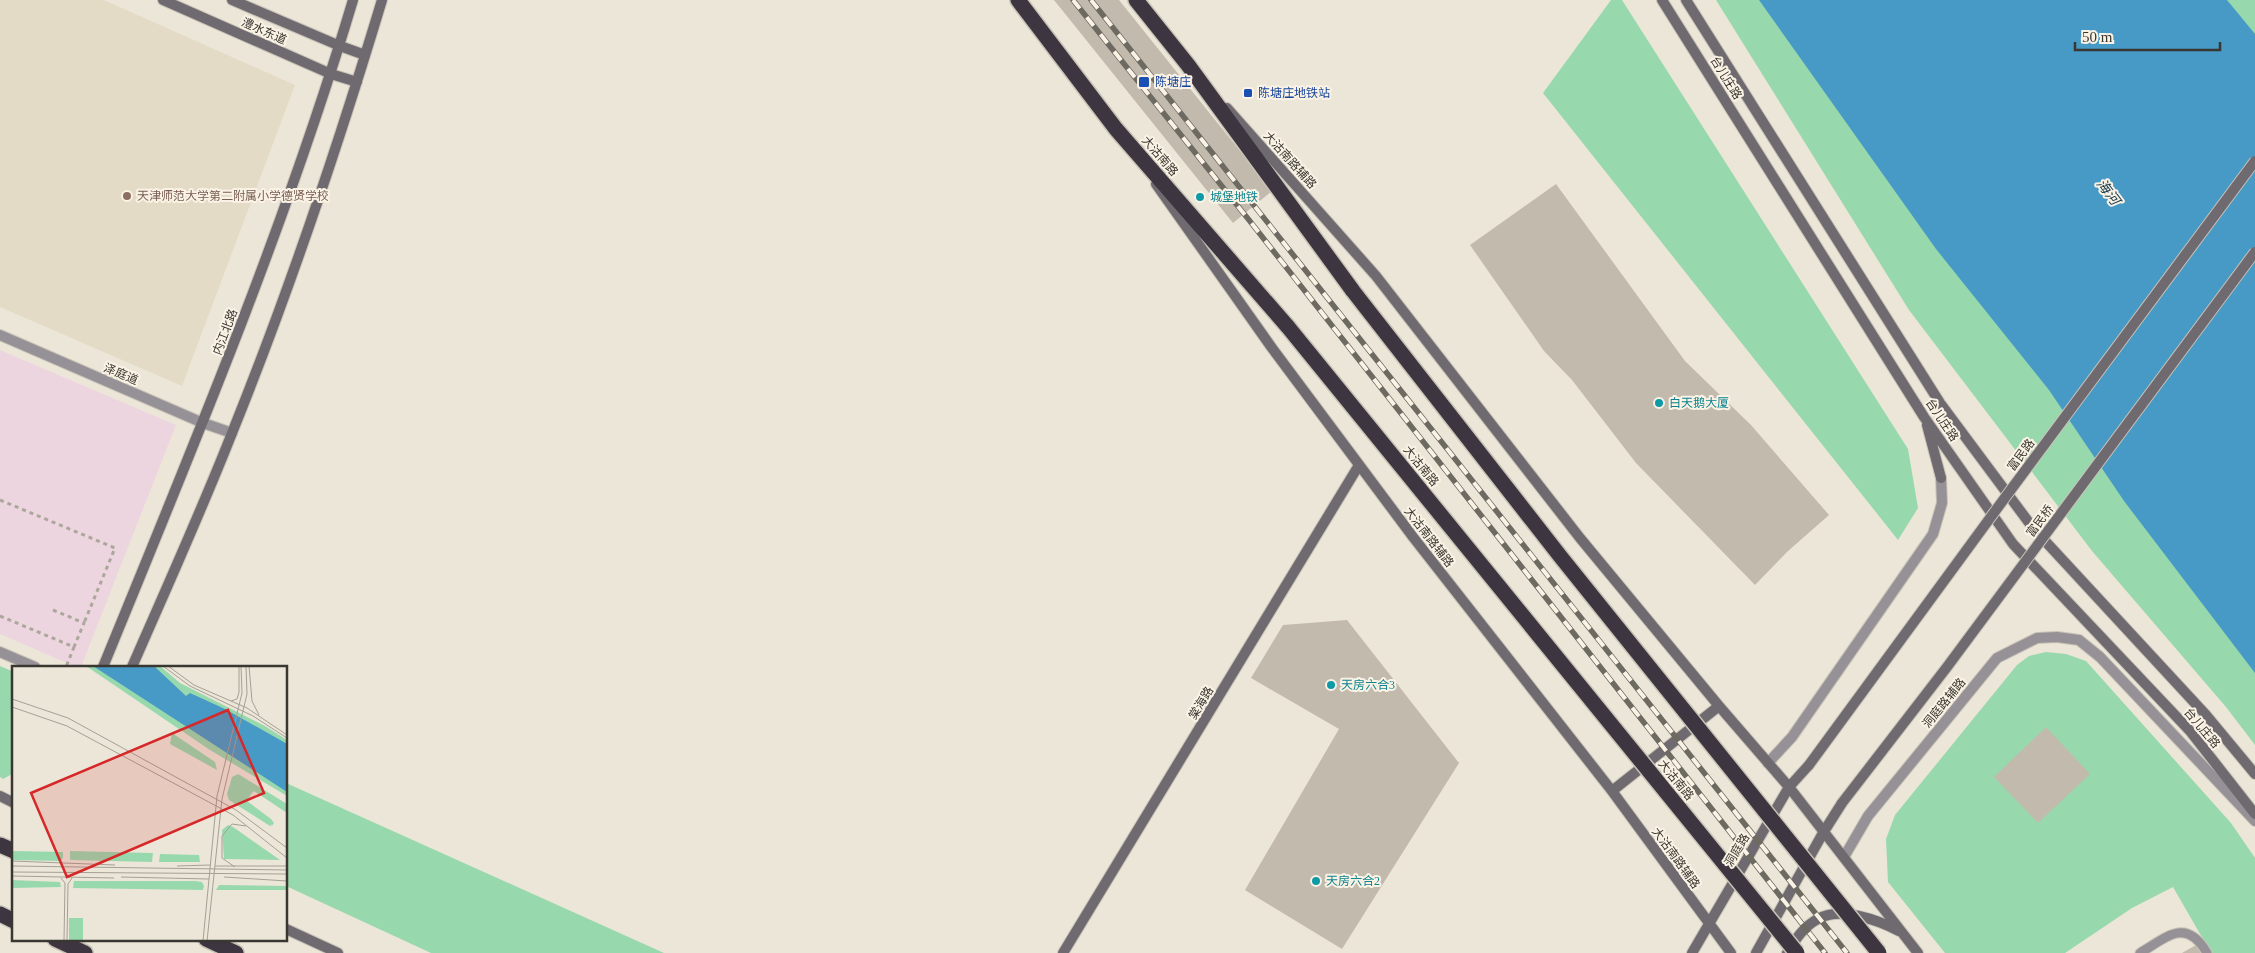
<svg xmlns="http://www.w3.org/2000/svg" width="2255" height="953" font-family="'Times New Roman','Noto Sans SC',serif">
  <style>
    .commercial { fill: #edd5e0 }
    .built { fill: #e4dbc6 }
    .green { fill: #98d8ad }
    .water { fill: #479ac6 }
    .building { fill: #c3baae }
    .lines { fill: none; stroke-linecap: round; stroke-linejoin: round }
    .lane-casing { stroke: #c8c3b7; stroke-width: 11 }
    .street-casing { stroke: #c8c3b7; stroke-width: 12 }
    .secondary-casing { stroke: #c8c3b7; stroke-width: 12 }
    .highway-casing { stroke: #c8c3b7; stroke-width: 18 }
    .path { stroke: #aca79c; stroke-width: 3; stroke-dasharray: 4 4; stroke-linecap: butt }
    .lane { stroke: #969196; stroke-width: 9 }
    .street { stroke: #969196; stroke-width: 10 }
    .secondary { stroke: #6f6970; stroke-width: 10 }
    .highway { stroke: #3d353f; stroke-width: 15 }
    .rail-casing { stroke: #6d6a62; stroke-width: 5.5 }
    .rail { stroke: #faf3e5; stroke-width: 4; stroke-dasharray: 11; stroke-linecap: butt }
    .secondary-bridge-casing { stroke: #c8c3b7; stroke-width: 12; stroke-linecap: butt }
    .highway-bridge-casing { stroke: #c8c3b7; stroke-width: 18; stroke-linecap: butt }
    .secondary-bridge { stroke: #6f6970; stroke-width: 10 }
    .highway-bridge { stroke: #3d353f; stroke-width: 15 }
    .transit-dot { fill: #1a4fb4; stroke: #faf3e5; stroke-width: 2 }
    .education-dot { fill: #8d6e63; stroke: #faf3e5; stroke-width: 2 }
    .culture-dot { fill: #0f9aa8; stroke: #faf3e5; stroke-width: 2 }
    .labels { text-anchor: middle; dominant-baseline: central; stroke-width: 4; stroke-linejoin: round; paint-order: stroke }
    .street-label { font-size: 12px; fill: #393731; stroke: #faf3e5 }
    .transit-label { font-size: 12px; fill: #164399; stroke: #faf3e5; text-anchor: start }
    .education-label { font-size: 12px; fill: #785e54; stroke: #faf3e5; text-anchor: start }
    .culture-label { font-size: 12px; fill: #0d838f; stroke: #faf3e5; text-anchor: start }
    .water-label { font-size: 14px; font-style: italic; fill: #12374a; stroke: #faf3e5 }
    .inset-road { fill: none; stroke: #a4a095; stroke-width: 1 }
    .view { fill: #d62828; fill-opacity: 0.15; stroke: #d62828; stroke-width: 2.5 }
    .inset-edge { fill: none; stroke: #393731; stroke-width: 2.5 }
  </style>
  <rect width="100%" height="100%" fill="#ece6d8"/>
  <path class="commercial" d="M0,350l176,75 -95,242h-5l-76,-33z"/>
  <path class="built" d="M0,0h104l191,85 -113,301 -182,-79z"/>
  <path class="green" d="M1611,0h11l286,449 10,59 -20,32 -355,-447z
    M1716,0h539v745l-29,-38 -134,-156 -183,-241z
    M2046,652l20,2 20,7 145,162 24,35v95h-44l-38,-66 -41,21 -67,45h-120l-57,-71 -2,-43 9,-24 122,-150 12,-9z
    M0,666l14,6v101l-11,6 -3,-2z
    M286,783l378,170h-233l-145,-67z"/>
  <path class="water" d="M1759,0h468l28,34v639l-131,-172 -75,-111 -113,-141z"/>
  <path class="building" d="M1054,0h65l153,191 -39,32z
    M1556,184l129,177 66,64 78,90 -42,37 -32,33 -119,-122 -64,-83 -28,-29 -74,-106z
    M1347,620l112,143 -117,186 -97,-59 94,-161 -88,-51 32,-53z
    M2046,727l44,47 -52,49 -44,-46z
    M2196,945l5,8h-19z"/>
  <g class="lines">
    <defs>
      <path id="lane" d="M2140,953c27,-16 46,-36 67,0"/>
      <path id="street" d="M0,335l203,88 29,10
        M0,652l35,15
        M1768,763l24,-26 141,-203 9,-31 -1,-25
        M1844,857l24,-41 129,-158 40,-20 20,-1 22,3 21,17 155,164"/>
      <path id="secondary" d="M163,0l168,74 26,8
        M232,0l108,46 25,9
        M1662,0l262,417 89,127 177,187 65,83
        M1686,0l254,403 93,125 173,187 49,59
        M1227,108l149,168 204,262 139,168 70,81 129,166
        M1156,184l116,164 141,189 199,254 119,162
        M1927,425l14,53
        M103,667c90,-220 182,-439 250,-667
        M132,667c34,-78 69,-155 100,-234 57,-141 106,-287 150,-433
        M1612,791l107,-85
        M0,796l14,7
        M286,929l52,24
        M1063,953l296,-488
        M1692,953l97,-166 20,-22
        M1756,953l67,-120 19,-30
        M1787,953c8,-13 17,-27 31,-34 22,-13 60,1 81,12"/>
      <path id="highway" d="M1018,0l98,129 172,198
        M1136,0l52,65 165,226
        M0,845l14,6
        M0,914l14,7
        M55,939l30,14
        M206,939l30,14"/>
    </defs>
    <use href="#lane" class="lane-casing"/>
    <use href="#street" class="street-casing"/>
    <use href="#secondary" class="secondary-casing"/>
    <use href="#highway" class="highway-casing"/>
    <path class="path" d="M0,500l115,48 -31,75
      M53,610l31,13 -10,24
      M0,616l74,31 -8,20"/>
    <use href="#lane" class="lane"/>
    <use href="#street" class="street"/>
    <use href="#secondary" class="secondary"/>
    <use href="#highway" class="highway"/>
    <defs>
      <path id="rail" d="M1073,0l176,220 576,733
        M1091,0l756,953"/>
    </defs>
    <use href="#rail" class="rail-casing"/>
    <use href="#rail" class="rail"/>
    <defs>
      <path id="secondary-bridge" d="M1809,765l195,-266 251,-338
        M1842,803l105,-136 308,-415"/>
      <path id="highway-bridge" d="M1353,291l207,265 319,397
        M1288,327l509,626"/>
    </defs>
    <use href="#secondary-bridge" class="secondary-bridge-casing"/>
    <use href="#highway-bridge" class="highway-bridge-casing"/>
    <use href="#secondary-bridge" class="secondary-bridge"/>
    <use href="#highway-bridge" class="highway-bridge"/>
  </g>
  <g class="transit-dot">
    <rect x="1138" y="76" width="12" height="12" rx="2.5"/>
    <rect x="1243" y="88" width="10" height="10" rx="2.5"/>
  </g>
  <circle class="education-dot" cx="127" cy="196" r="5"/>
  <g class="culture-dot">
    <circle cx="1200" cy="197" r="5"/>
    <circle cx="1659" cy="403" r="5"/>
    <circle cx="1331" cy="685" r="5"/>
    <circle cx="1316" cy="881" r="5"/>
  </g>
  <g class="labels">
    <g class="street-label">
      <text transform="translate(264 31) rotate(24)">澧水东道</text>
      <text transform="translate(1726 78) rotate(58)">台儿庄路</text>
      <text transform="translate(1160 156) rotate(49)">大沽南路</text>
      <text transform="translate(1290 160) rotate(48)">大沽南路辅路</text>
      <text transform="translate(225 332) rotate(-69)">内江北路</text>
      <text transform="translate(121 374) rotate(23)">泽庭道</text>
      <text transform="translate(1942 420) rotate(56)">台儿庄路</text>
      <text transform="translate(2021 455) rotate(-53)">富民路</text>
      <text transform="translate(1421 466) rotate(51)">大沽南路</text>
      <text transform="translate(2040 521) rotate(-53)">富民桥</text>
      <text transform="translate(1429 537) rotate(52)">大沽南路辅路</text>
      <text transform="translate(1201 703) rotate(-59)">棠海路</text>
      <text transform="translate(1944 703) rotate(-51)">洞庭路辅路</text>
      <text transform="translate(2202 728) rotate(50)">台儿庄路</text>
      <text transform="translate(1676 780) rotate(51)">大沽南路</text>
      <text transform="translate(1737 850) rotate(-59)">洞庭路</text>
      <text transform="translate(1676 858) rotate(54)">大沽南路辅路</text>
    </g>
    <g class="transit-label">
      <text x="1155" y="82">陈塘庄</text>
      <text x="1258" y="93">陈塘庄地铁站</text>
    </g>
    <g class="education-label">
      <text x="137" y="196">天津师范大学第二附属小学德贤学校</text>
    </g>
    <g class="culture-label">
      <text x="1210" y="197">城堡地铁</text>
      <text x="1669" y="403">白天鹅大厦</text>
      <text x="1341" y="685">天房六合3</text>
      <text x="1326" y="881">天房六合2</text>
    </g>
    <g class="water-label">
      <text transform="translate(2108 192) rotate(53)">海河</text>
    </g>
  </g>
  <g transform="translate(12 666)">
    <rect width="275" height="275" fill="#ece6d8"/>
    <path d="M74,0h74l20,17 85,43 22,14v56l-77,-46zM160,67l43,29 2,8 -47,-26zM226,108l49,30v9l-33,-22 -3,3 -4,7 24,18 3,4 -3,4 1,-3 -2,2 -41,-26 -2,-6 5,-17zM216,159l5,2 47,33 -56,-1 -2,-29zM0,185l51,1v6l-3,3 -48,-1zM58,185l83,2 -1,9 -82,-2zM148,188l39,1 1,7h-41zM0,214l48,2 1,5 -49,1zM62,215h121l7,1 2,4 -1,4 -130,-2zM207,219l68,1v4h-71zM57,252h14v23h-14z" fill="#98d8ad"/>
    <path d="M81,0h61l32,30 4,-3 35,16 57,32 5,3v48z" fill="#479ac6"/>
    <path class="inset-road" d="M151,0l27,20 63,30 34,22M156,0l26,19 53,23 40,27M237,0l3,35 7,14M0,33l56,19M219,35l6,-2 2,-7v-26M0,41l55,19M56,52l168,92 51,38M55,60l166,89 54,43M0,195l103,4M0,200l275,4M165,200l33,-1M203,200h72M223,201l-13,-9v-22l10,-12 14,2M0,206l275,2M0,210l102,2M109,211l88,2M212,211l63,4M49,212l4,5 -1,58M55,275l1,-57 4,-6M191,275l14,-145 25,-103 -1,-27M195,275l15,-142 25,-105 -1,-28"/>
    <path class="view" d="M216,44l36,83 -197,84 -36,-84z"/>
    <rect width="275" height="275" class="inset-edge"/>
  </g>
  <path d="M2075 42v8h145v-8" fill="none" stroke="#393731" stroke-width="2.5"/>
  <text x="2082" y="42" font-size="15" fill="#393731" stroke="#faf3e5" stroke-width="4" paint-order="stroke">50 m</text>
</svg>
